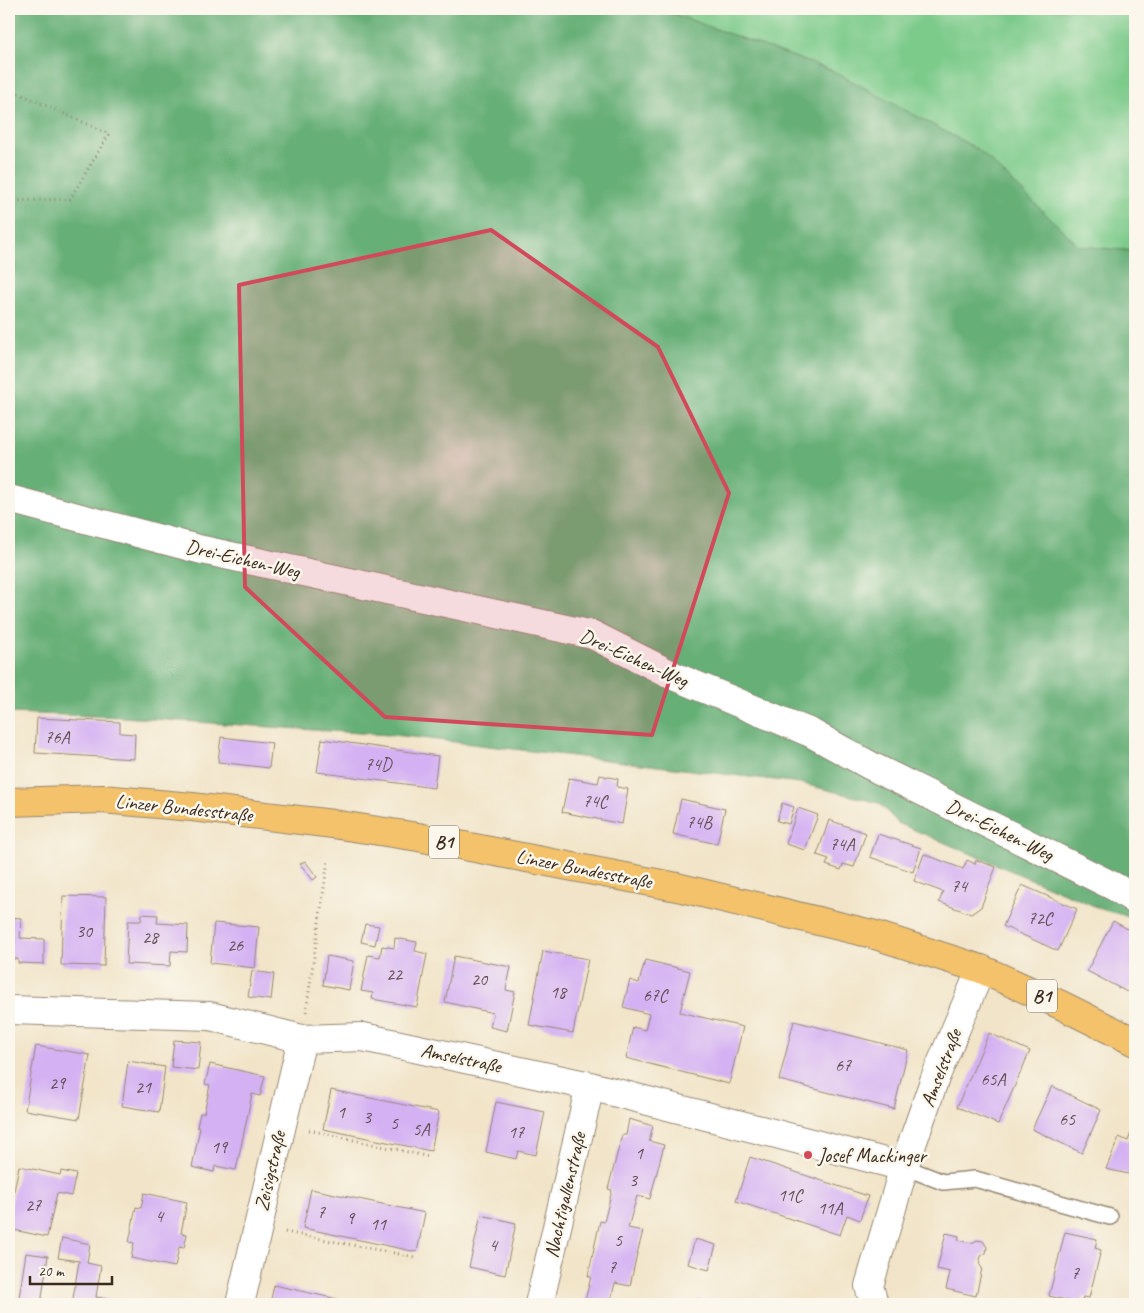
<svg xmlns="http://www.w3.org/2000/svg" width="1144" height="1313" font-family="Caveat,sans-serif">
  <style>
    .green { fill: #7dcb8b; stroke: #5c7a54 }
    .forest { fill: #66af77; stroke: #506c4a }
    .building { fill: #d4b1f3 }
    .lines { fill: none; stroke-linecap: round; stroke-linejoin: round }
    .lane-casing { stroke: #968773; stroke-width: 18 }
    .street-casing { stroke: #968773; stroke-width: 30 }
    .primary-casing { stroke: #968773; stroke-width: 30 }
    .path { stroke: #968773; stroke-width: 3; stroke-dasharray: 1 4; stroke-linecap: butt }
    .lane { stroke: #fff; stroke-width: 15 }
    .street { stroke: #fff; stroke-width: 28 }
    .primary { stroke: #f3c26a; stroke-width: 28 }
    .marked { fill: #d1495b; fill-opacity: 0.2; stroke: #d1495b; stroke-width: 4; stroke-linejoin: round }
    .poi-dot { fill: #d1495b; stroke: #fbf7ec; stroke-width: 2 }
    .labels { text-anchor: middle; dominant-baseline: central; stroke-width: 5; stroke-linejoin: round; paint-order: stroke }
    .number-label { font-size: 18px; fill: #614c53 }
    .shield { fill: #fbf7ec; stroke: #75685c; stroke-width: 1 }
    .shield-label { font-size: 19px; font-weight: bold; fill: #3b2a1e }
    .street-label { font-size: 20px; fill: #3b2a1e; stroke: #fbf7ec }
    .poi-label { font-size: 20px; fill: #3b2a1e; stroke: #fbf7ec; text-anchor: start }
  </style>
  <rect width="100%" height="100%" fill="#fbf7ec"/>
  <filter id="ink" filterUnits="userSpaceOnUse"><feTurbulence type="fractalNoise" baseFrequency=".02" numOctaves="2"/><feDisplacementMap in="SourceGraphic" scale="10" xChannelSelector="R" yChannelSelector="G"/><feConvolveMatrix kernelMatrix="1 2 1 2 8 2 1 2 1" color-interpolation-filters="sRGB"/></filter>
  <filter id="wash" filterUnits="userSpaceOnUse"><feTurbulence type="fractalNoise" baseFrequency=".0096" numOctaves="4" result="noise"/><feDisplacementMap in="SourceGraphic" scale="20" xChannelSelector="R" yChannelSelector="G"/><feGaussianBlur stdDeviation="1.12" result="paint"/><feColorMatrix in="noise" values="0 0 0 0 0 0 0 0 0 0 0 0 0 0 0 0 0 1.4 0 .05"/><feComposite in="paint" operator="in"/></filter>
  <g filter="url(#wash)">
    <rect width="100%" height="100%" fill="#f1e4c8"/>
    <path class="green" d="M660,9h475v242l-56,-5 -100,-96 -146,-79z"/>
    <path class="forest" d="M9,9h651l173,62 146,79 100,96 56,5v667l-31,-8 -206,-87 -19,-20 -79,-20 -396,-47 -282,-19 -113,-4z"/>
    <g id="blocks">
      <path class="building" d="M37,718l83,4v11l15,1 -1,25 -99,-6z
        M221,737l51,6 -3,25 -51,-6z
        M322,739l116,17 -4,32 -117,-16z
        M600,775l18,4 -1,8 11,2 -6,35 -60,-12 7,-34 29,5z
        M681,799l44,10 -8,35 -44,-10z
        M782,803l12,4 -5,17 -12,-3z
        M798,808l20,7 -13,35 -19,-6z
        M829,820l37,13 -12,34 -11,-3 -2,6 -15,-5 3,-6 -12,-4z
        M878,834l43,14 -8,24 -43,-15z
        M924,854l39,15 4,-9 8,4 1,-4 20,7 -15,40 -10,7 -32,-12 4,-10 -29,-11z
        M305,861l12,16 -4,3 -13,-16z
        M1022,885l55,24 -19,42 -55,-25z
        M63,896l43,1 -2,69 -43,-1z
        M142,914l16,1 -1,8 31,2 -1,27 -16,-1 -1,15 -44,-2 2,-43h13z
        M9,917l12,1 -1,20 24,1v25l-26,-1v-4h-9z
        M1113,921l22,12v43l-8,16 -40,-21z
        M214,923l45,4 -4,41 -45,-5z
        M365,924l14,2 -4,19 -14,-3z
        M395,938l22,4 -2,9 12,3 -10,53 -45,-8 1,-6 -12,-2 7,-36 12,2 2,-11 12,2z
        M543,951l45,8 -15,74 -44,-8z
        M327,956l27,5 -5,29 -26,-5z
        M454,956l57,11 -5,23 9,2 -8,39 -17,-4 3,-14 -48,-11z
        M645,960l45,11 -10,41 63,15 -14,57 -103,-26 7,-31 12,3 4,-16 -26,-7 7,-27 9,3z
        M252,971l22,3 -3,26 -23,-3z
        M794,1021l114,29 -14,59 -115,-29z
        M989,1033l41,18 -32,73 -41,-17z
        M174,1040l27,2 -3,28 -27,-3z
        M36,1046l54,9 -11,64 -54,-9z
        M128,1061l37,6 -6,45 -37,-6z
        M210,1064l55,12 -5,20 -8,-2 -16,76 -21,-4 -1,6 -22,-5 8,-39 -3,-1 3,-14h4l6,-28 -5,-1z
        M1052,1086l49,24 -19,43 -50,-24z
        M331,1090l108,22 -8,39 -108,-22z
        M496,1102l49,10 -9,43 -18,-4 -2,8 -30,-7z
        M629,1119l24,7 -4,15 15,4 -14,54 -13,-3 -9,32 15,3 -7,27 -6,28 -15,-3 -5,21h-26l7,-27 -3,-1 12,-55 4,1 8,-32 -4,-1 14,-54h4z
        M1135,1123v47l-2,5 -27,-6 13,-32 9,4z
        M750,1157l118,39 -8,24 -13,-5 -7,20 -104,-34z
        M19,1166l41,9 1,-4 15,3 -5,22 -14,-3 -10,44 -38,-8v-13z
        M311,1189l114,24 -8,39 -114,-24z
        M144,1193l43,9 -6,31 6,1 -3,14 -5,-1 -4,20 -44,-9 3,-15 -5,-1 7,-35 5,1z
        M481,1215l35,8 -11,52 -36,-8z
        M1065,1232l32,7 -2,9 6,2 -12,48 -6,-1 -2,7 -32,-8z
        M946,1233l13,3 -1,4 14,3 5,-3 6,1 4,6 -1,6 -5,3 -2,8 3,4 -6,28 -30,-7 4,-17 -13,-3z
        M62,1238l28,6 -3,19 14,3 -5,31 28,5v2h-52l7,-43 -21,-3z
        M695,1239l21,6 -7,25 -21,-6z
        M26,1253l22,3 -7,48h-23z
        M274,1285l81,18v1h-85z
        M698,1299l14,5h-16z"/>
    </g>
  </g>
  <g filter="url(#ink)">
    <use href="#blocks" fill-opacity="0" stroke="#968773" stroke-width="1"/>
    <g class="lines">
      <defs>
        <path id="lane" d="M904,1167l39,15 32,-3 135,38"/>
        <path id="street" d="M9,499l189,50 395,86 83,42 135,56 60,33 244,121 20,13
          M9,1010l201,6 92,23 61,-2 227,49 314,81
          M240,1304l62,-265
          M539,1304l51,-218
          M874,1304l-5,-18 35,-119 31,-89 46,-109"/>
        <path id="primary" d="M9,802l93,-3 90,8 141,17 85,13 259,50 195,47 109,35 80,36 74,37"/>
      </defs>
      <use href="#lane" class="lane-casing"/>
      <use href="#street" class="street-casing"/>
      <use href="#primary" class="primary-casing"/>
      <path class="path" d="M9,89l100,45 -39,65 -61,2
        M306,1012l22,-152
        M309,1130l121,27
        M285,1232l130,25"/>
      <use href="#lane" class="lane"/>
      <use href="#street" class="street"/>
      <use href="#primary" class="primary"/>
    </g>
  </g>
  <path class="marked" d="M491,230l167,117 71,146 -77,242 -267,-18 -140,-130 -6,-302z"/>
  <circle class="poi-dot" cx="808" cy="1155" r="5"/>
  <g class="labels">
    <g class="number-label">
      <text x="57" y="737">76A</text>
      <text x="378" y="764">74D</text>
      <text x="595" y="801">74C</text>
      <text x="699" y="822">74B</text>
      <text x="842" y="844">74A</text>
      <text x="959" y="886">74</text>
      <text x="1040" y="918">72C</text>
      <text x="84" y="931">30</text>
      <text x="150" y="937">28</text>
      <text x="235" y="945">26</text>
      <text x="394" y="974">22</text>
      <text x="479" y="979">20</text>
      <text x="558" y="992">18</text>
      <text x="655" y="995">67C</text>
      <text x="843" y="1065">67</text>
      <text x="993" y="1079">65A</text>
      <text x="57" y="1083">29</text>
      <text x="143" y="1087">21</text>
      <text x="341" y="1112">1</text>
      <text x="367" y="1117">3</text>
      <text x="1067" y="1119">65</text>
      <text x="394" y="1123">5</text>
      <text x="421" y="1129">5A</text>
      <text x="516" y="1132">17</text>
      <text x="219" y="1147">19</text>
      <text x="639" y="1153">1</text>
      <text x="633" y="1180">3</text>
      <text x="790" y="1195">11C</text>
      <text x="33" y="1205">27</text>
      <text x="830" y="1208">11A</text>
      <text x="321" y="1212">7</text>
      <text x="159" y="1216">4</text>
      <text x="350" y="1218">9</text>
      <text x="378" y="1224">11</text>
      <text x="618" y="1240">5</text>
      <text x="493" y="1245">4</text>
      <text x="612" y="1267">7</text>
      <text x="1075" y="1273">7</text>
    </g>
    <g class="shield">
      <rect x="429" y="825.5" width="30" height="33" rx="4"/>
      <rect x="1027" y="979.5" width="30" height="33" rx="4"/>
    </g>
    <g class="shield-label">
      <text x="444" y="842">B1</text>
      <text x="1042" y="996">B1</text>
    </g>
    <g class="street-label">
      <text transform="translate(243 559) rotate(13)">Drei-Eichen-Weg</text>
      <text transform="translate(634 658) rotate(24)">Drei-Eichen-Weg</text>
      <text transform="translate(184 808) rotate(6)">Linzer Bundesstraße</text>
      <text transform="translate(1000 830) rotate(26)">Drei-Eichen-Weg</text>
      <text transform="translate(584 869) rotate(11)">Linzer Bundesstraße</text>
      <text transform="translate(461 1058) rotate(12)">Amselstraße</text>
      <text transform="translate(941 1068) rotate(-69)">Amselstraße</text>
      <text transform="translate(270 1171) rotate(-77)">Zeisigstraße</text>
      <text transform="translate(565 1195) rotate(-77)">Nachtigallenstraße</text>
    </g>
    <g class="poi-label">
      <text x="818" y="1155">Josef Mackinger</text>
    </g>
  </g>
  <rect width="1144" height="1313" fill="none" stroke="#fbf7ec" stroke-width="30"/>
  <path d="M30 1276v8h82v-8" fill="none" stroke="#3b2a1e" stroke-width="2.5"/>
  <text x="38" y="1276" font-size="15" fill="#3b2a1e" stroke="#fbf7ec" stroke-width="4" paint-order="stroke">20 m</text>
</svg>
